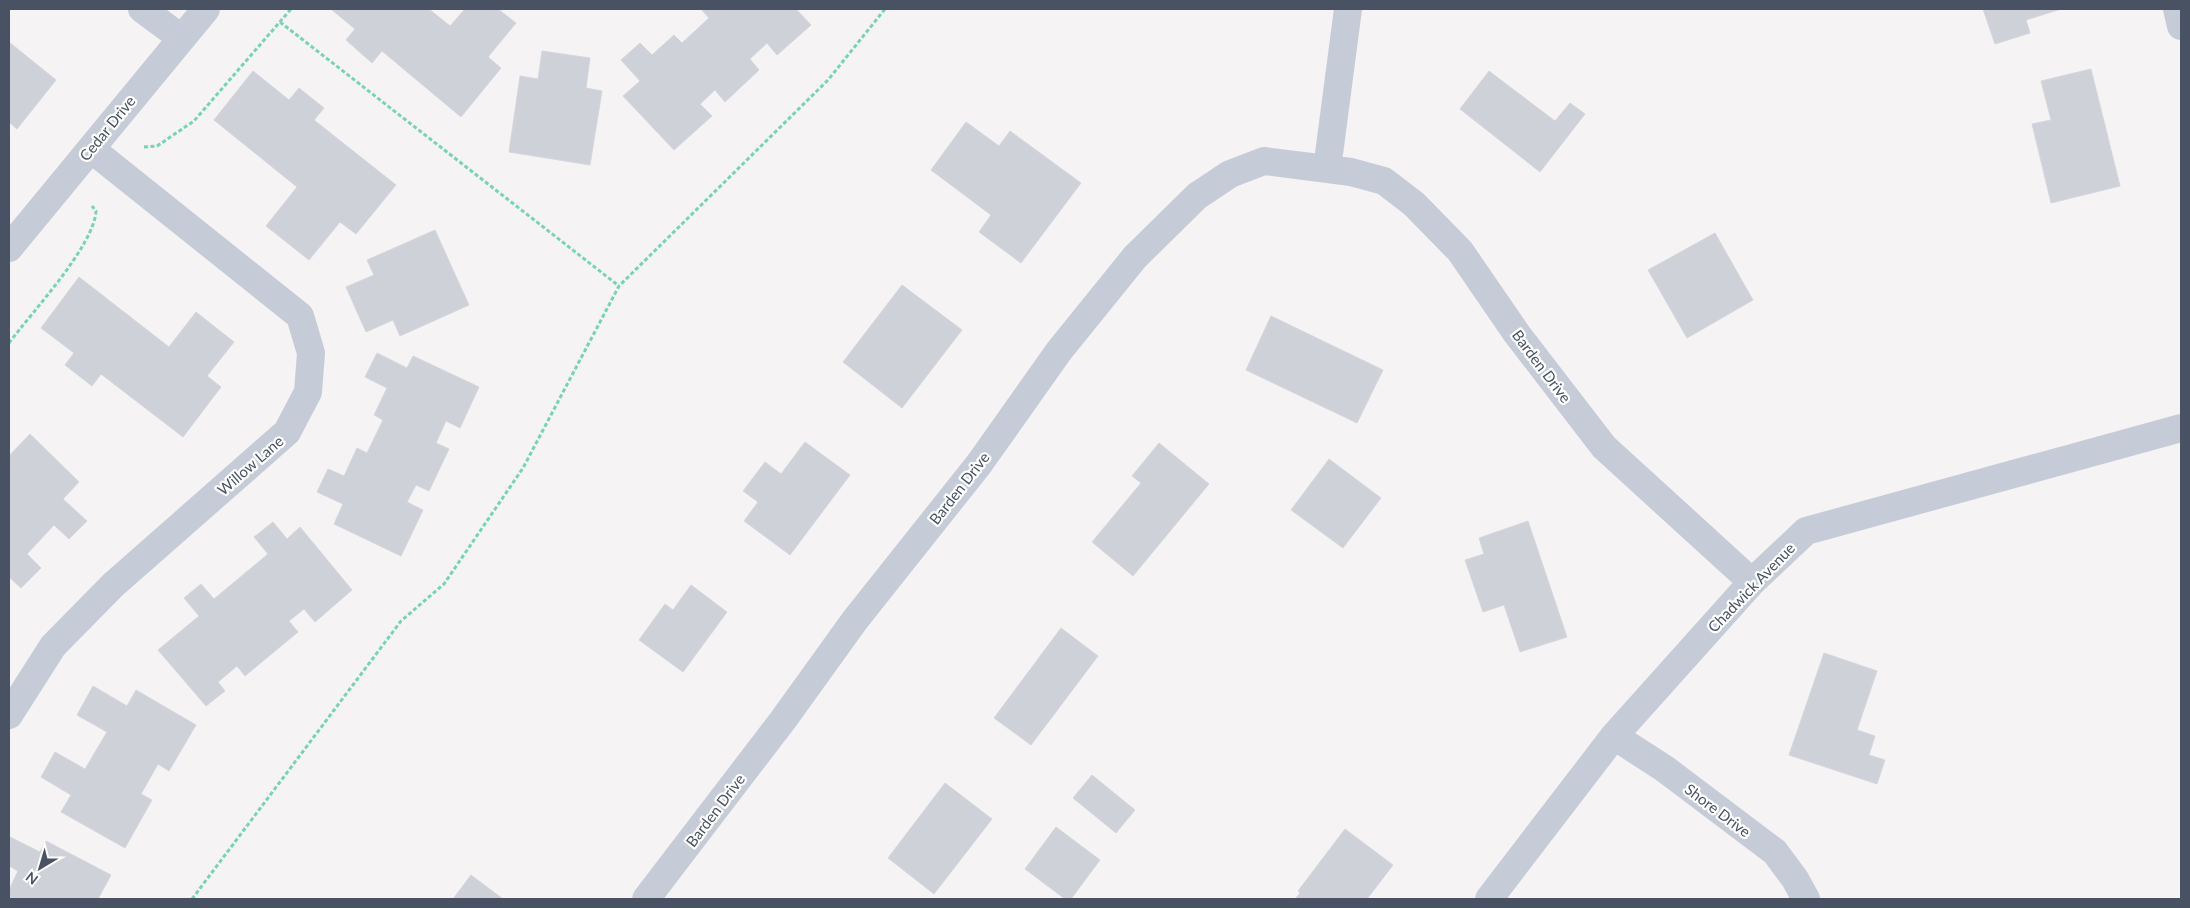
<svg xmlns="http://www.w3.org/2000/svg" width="2190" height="908" font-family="Lato,sans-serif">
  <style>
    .building { fill: #ced1d8; stroke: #d6d7de }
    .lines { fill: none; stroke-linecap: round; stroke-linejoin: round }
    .path { stroke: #75d4b4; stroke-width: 3; stroke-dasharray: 4 2.5; stroke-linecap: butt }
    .minor { stroke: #c6ccd7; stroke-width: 28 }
    .labels { text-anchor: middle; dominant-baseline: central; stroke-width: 4.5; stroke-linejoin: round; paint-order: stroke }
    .street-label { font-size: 15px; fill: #495262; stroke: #fff }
  </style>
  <rect width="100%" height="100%" fill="#f5f3f3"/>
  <path class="building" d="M331,9h98l21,17 15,-17h33l18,14 -28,34 13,11 -40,49 -79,-66 -10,12 -26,-23 9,-11z
    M704,9h92l15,16 -34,30 -10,-12 -17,16 9,11 -34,32 -10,-12 -15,14 12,12 -38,34 -51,-54 17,-15 -19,-21 19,-17 12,12 22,-20 8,8 27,-25 -7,-8z
    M1983,9h78l-35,11 4,13 -35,11z
    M9,42l47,38 -39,49 -8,-7z
    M542,51l48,7 -4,30 16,3 -12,74 -81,-13 11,-76 18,3z
    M2091,69l29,117 -69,17 -19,-79 19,-4 -10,-39z
    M253,71l36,29 10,-12 25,20 -10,12 82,65 -40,49 -16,-12 -31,38 -43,-34 31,-39 -83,-67z
    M1489,71l66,50 15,-18 15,11 -45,58 -80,-63z
    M966,122l33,24 11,-15 71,52 -60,80 -42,-31 12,-17 -60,-45z
    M435,230l34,75 -69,31 -7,-16 -27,12 -20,-45 28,-12 -7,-15z
    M1715,233l38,67 -66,38 -39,-68z
    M79,277l90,70 27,-35 38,30 -27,34 14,11 -38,50 -82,-63 -9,12 -27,-21 9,-12 -33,-25z
    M902,285l60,45 -60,78 -59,-46z
    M1271,316l112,54 -26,53 -111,-53z
    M377,353l30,15 6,-12 66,31 -19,41 -14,-7 -10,22 13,6 -20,42 -13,-6 -9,17 16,8 -22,46 -67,-32 9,-20 -26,-12 11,-23 16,7 13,-28 10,5 16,-33 -9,-5 13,-27 -22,-11z
    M30,434l49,48 -16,17 24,22 -18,18 -15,-14 -27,29 14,14 -20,20 -12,-11v-121z
    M805,442l45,33 -60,80 -46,-34 14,-19 -15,-11 22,-29 16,12z
    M1159,443l50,41 -76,92 -41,-34 49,-59 -9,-7z
    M1329,459l52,39 -38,50 -52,-38z
    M1528,521l39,116 -47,15 -16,-47 -21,7 -18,-52 19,-6 -5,-16z
    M273,522l14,17 13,-12 52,63 -37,32 -11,-13 -15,12 9,11 -53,44 -8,-10 -19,16 7,9 -19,15 -48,-56 41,-34 -15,-18 17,-14 13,15 54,-45 -14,-17z
    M691,585l36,27 -44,60 -44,-32 26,-36 8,6z
    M1061,628l37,28 -67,89 -37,-27z
    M1824,653l53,18 -20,59 18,6 -6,19 16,5 -8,24 -88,-29z
    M93,686l34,20 9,-16 60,35 -27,46 -11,-7 -17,30 11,6 -27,48 -64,-36 10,-17 -30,-18 14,-25 30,17 22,-37 -30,-17z
    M1092,775l43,35 -19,23 -43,-35z
    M945,783l47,36 -58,75 -46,-36z
    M1056,827l44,33 -29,39h-6l-40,-30z
    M1345,829l48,36 -26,34h-72l5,-6 -2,-2z
    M10,837l30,15 6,-11 65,34 -13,24h-89v-9l9,-19 -9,-5z
    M471,875l32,24h-50z"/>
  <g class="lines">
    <path class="path" d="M280,22l339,264
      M144,147l13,-1 37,-25 97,-112
      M9,343c23,-31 85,-97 87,-132l-4,-5
      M192,899l209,-278 43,-37 79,-116 96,-182 209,-206 57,-71"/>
    <path class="minor" d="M142,9l38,28
      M2177,9l4,17
      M1327,169l21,-160
      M9,248l197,-239
      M9,715l44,-69 60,-61 174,-153 21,-40 3,-39 -11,-37 -209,-167
      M1614,736l51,33 110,83 20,27 11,20
      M646,899l137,-179 72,-100 124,-156 80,-113 76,-94 62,-61 33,-22 34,-13 87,11 33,9 30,23 46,47 57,83 87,113 148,135
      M1489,899l125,-163 138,-154 54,-51 375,-103"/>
  </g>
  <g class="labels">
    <g class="street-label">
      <text transform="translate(107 128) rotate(-51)">Cedar Drive</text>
      <text transform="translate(1542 366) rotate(53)">Barden Drive</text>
      <text transform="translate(250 465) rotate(-41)">Willow Lane</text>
      <text transform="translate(959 488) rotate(-52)">Barden Drive</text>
      <text transform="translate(1751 587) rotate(-46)">Chadwick Avenue</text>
      <text transform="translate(715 810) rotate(-53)">Barden Drive</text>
      <text transform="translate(1718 810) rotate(37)">Shore Drive</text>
    </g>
  </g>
  <rect width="2190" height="908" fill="none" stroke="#495262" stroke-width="20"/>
  <g transform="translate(40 868) rotate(218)" stroke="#ffffff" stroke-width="4" paint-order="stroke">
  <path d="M0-4L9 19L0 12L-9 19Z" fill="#495262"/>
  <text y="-8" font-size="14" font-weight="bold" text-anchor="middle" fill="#495262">N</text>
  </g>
</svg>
